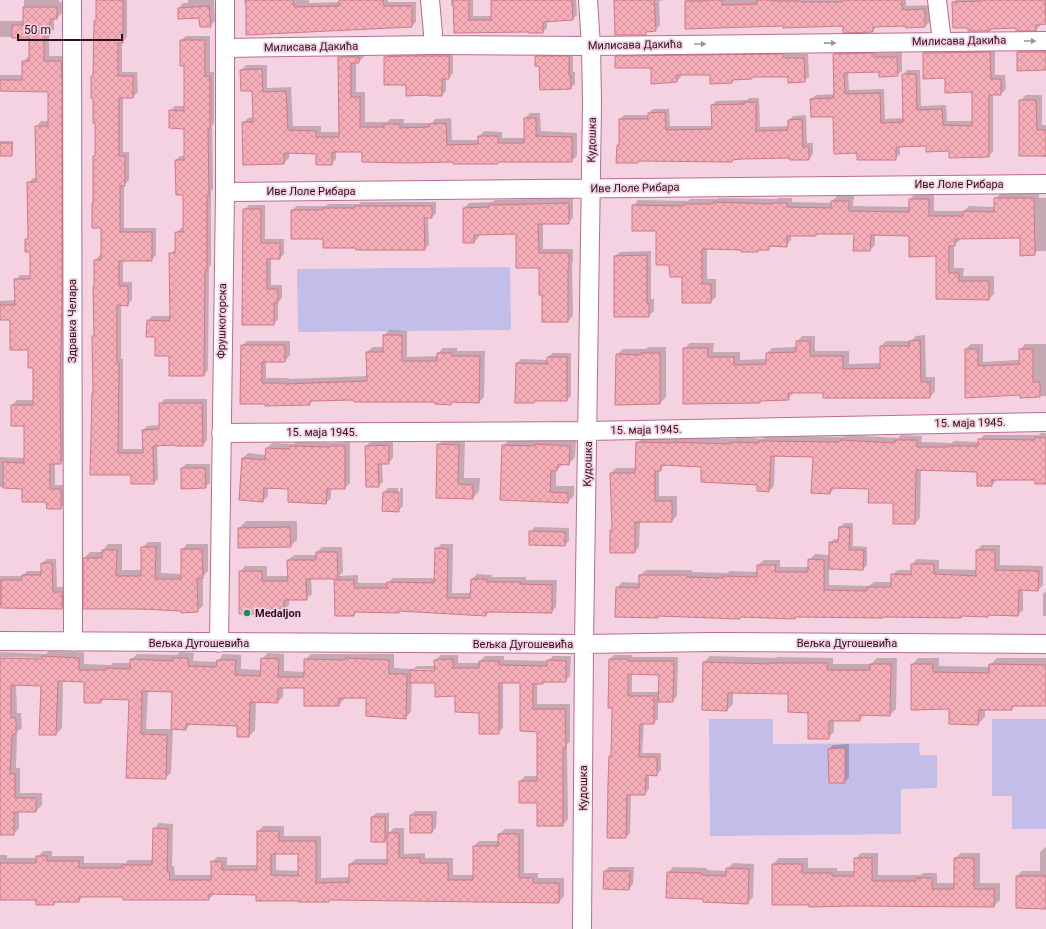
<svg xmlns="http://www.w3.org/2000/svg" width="1046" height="929" font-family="Roboto,sans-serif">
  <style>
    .green { fill: #c3bee9 }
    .shadow { fill: #0003; fill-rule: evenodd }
    .building { fill: url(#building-cross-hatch); stroke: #d07885; fill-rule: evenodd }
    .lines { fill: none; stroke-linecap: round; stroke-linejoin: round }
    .minor-casing { stroke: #ba6c91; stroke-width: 20 }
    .minor { stroke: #fff; stroke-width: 18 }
    .oneway { fill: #a1939a }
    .poi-dot { fill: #108b6e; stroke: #f5d2e1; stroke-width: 1.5 }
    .labels { text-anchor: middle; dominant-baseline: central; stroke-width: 3.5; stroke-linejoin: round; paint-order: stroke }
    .street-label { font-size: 11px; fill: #2f101f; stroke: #f5d2e1 }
    .poi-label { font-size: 11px; font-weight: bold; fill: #2f101f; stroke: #f5d2e1; text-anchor: start }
  </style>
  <defs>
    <pattern id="building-cross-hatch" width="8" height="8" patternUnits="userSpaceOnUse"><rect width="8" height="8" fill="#f5aeb7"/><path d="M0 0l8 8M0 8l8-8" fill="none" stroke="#d2959d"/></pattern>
  </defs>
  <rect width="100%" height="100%" fill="#f5d2e1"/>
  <path class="green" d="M510,267l1,63 -213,2 -1,-63z
    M709,719h64v25l146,-1 1,12h17v33l-36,1v45l-191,2z
    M992,719h54v110h-34v-33h-20z"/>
  <path class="shadow" d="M24,0h35v2h3v11l-5,5h-3v11l-5,6v21h17v402l-5,5h-6v22h11v18l-5,5 -38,-20 -23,-1v-30l25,1v-33l-13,-20 5,-5h17v-33l-5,-18 -18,-30h-11v-18l16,-1 -1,-20 5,-5h11v-24l-5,-11 3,-4 -1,-53 5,-5h4l-1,-51 5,-6h8v-30l-49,-1v-15h23v-13l5,-5h2v-20h-30v-16h24z
    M97,0h30v37l-5,5v30h15l1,20 -5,5h-10v55h6v28l-5,5v43h32v27l-5,5h-28v22h9v18l-5,5 -6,-1v55h2v90h20v-19l4,-4 13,-1v-21l5,-5h42v41l-4,5 -27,-2 -19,1 1,35 -4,4 -22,-9h-41l2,-81 1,-1 -1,-56 2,-2v-74l5,-5h2v-28l-8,-25v-45l2,-3 -2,-57 -2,-20 2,-3 1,-53 2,-2z
    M188,0h26l1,21 -5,5 -10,-9 -21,1v-10l4,-5h5z
    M244,0h65v3l31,-1v-2h48v2h28v20l-4,4 -167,-21z
    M451,0h22v16h19v-16h84l1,15 -5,5 -25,1v7l-4,4 -13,-1 -75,1 -1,-26h-3z
    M616,0h49l-6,1 1,24 -5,5 -7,1 -3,3z
    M687,0h219v6l23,-1 1,17 -5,4 -18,1v-2h-30l-4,6 -29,-6h-60l-98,-24z
    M956,0h90v24h-5l-5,6 -19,-3h-25l-2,3 -21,-3 -16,-24z
    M186,36h24v36h4v51l-2,3 1,63 -2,2v74l-2,2 -1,103 -4,5 -34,-20 -22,-34 4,-5h19l-1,-62 6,-5v-16l5,-5h3v-34l-8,-34 4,-4h5v-28l-15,-17 5,-5h10l1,-41 -5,-24z
    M995,48v27h10l1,14 -5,5h-8v58l-5,4 -61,-11 -27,1v8l-5,5 -37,-7 -24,-36 -23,-17 5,-4 19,-1 -1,-40 4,-4 40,-1v4l24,-1v19l-5,4 -18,-4 -31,1 1,18 35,-1 1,30 19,-1 -1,-43 4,-5h13l1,36 25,-1 1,16h26v-30l-27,-14 -22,-24 4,-4z
    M1022,48h24v21l-28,-17z
    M786,50v4h22l1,23 -5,4 -15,-5h-35l-2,2 -17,1 -3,3 -21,1v-9h-30v3l-4,4 -25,-14 -36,-10 5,-5z
    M344,52h19l1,5 -6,5h-2v30h9v30h22l3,-3h14v4h28l3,-4 16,-1 1,22h27v-3l5,-6 18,1v6h23v-20l5,-5h10l1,18 36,2v23l-6,5h-72l-2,2 -43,-2 -91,-10h-27v8l-5,5 -14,-11 -28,-1v6l-5,5 -41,-40 5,-5 6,-1 -1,-27 -12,-20 5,-5h21v23l24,-1 2,39h28v6h19l-1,-75z
    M453,52v21l-4,5h-3v13l-4,4 -12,-1 -23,-10 -22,-27 4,-4z
    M540,52h33v20h2v12l-5,4 -30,-23 -4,-8z
    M1026,95h16v30h4v32h-4l-22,-56z
    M749,98h10l1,29 29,-1v-6l4,-4 13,-1 1,28h6v11l-4,5 -19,-2 -56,2 -2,2 -92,-1 -2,2 -20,-16 2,-2v-25l4,-4h25v-2l4,-4h16l1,17h42v-21l4,-4 31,-1z
    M0,141h13v12l-2,2h-11z
    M1039,193v5h7v53h-9l-3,3 -13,-17 -61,1v2l-6,5v23h10l-1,8h31v18l-5,5 -52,-1v-43l-27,-20 -35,-1v11l-5,5 -15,-17h-37l-2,2h-25v5l-5,6 -14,-1 -4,4 -26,2v-2l-35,-1v31h9v18l-5,5 -41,-38 -13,-34 -24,-24 5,-6 50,1 2,-2h27l2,-1 58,1 1,-1h14v4l40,1v-2l5,-5h17l-1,10 57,1v-8l5,-5h19v17h30l5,-5 26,1v-8l5,-5z
    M573,198v20l-5,5h-25v26h30v13l-1,1 1,53 -5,5h-25v-27l-3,-27 -23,-34 -38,1v3l-5,5h-10v-34l5,-5 23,-1 3,-2z
    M361,202h75v11l-4,4h-4l1,28 -5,4 -67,-2 -33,-9 -32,-28 5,-4h29l2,-2h31z
    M249,205h16v34h19v15l-4,4h-9v27h11v13l-4,4v17l-4,5 -30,-114z
    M651,251v48h3v12l-5,5h-34v-60l5,-4z
    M389,330l18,1v26l31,-1v-3l5,-5h14v3h28l-1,46 -5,5 -26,-1 -3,3 -14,-3 -81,-2 -42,1 -4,4 -43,1 -24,-59 5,-5h43v14l-5,6h-19v17h23v1l79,-3 -1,-24 6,-5h11v-11z
    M925,335l1,42h9v14l-5,6 -136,-5 -6,7 -26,1 -3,2 -75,-53 6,-6h24l-1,9h27v8l27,-1v-6l5,-5 25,-1v-5l5,-6h13v15h34v13l32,-1v-17l5,-5h25l5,-5z
    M971,344h12v18l37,-2v-10l5,-6h21v52l-25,1v-3l-55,3v-48z
    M648,347h18v50l-6,6 -43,-48 6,-6h23z
    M553,353h18v43l-4,4h-32l-2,2 -16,-39 4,-4 27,1v-3z
    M1041,433h5v50l-10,-4h-39l-5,6 -14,-13 -57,-3 -1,49 -5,5h-21v-21l-24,-14h-35l-5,5 -16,-37 -39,-1 -1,31 -5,5 -11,-6 -56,-19 -37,-1 -6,5v26h18v20l-5,5h-32l-1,26 -5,5 -23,-21 2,-2 -2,-56 5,-5h20l1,-25 5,-5h36l1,-1 56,2 2,-2 26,2 2,-3 79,1 2,-2 52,3 3,-3 21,1 -1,6 31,1 2,-2 25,1v-2l5,-5h55z
    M445,438h20l-1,40h16l-1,13 -6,7 -36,-1 1,-52z
    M510,439l66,1 -1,17 -6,7 -5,-1 -8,8v15h18v10l-7,6 -66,-3 2,-53z
    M371,441h22v17l-5,5h-6l1,19 -5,4h-11l-1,-40z
    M296,442l40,1 14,-1v41l-5,5h-14v10l-5,5 -37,-15 -21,-1v9l-5,5 -20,-43 5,-5 19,2v-7l5,-5 22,1z
    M186,464h24v19l-5,4 -23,-19z
    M388,488h10v19h2v-19h3v18l-5,5 -14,-19z
    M246,521h51v19l-7,6 -51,-18z
    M844,523h9v23l14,1v18l-4,4 -34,-1v17l40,1 5,-4h18v-7l6,-5h14v-6l5,-5 22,1v9l38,1v-20l5,-5h18v20l43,1v19l-5,5 -15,-1v21l-5,5 -221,1 -2,2 -54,-1 -2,1 -79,-3 -2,2 -41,-29 5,-6 18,1v-8l6,-5h46v2l35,1 3,-2 28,1v-7l6,-5h16v7h29v-7l6,-6 15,1v-12l4,-4h5l1,-12z
    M535,527l34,1v13l-4,4 -35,-13z
    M148,542h13v31l21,1v-24l5,-6h21v27l-5,5v30l-6,5 -113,-3v-50l6,-6h13v-2l5,-6h14v26h20v-22z
    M441,544h12l-1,49h20v-14l5,-5 15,1v2h34v3h31l-1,27 -5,5 -61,-1 -4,4 -51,-4h-78l-3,4 -18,-34 3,-3h-28l1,16 -6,5h-17v6l-5,5 -20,1 -2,2h-22v-41l5,-6h22v10h22l-1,-16 6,-5h23v-3l5,-5h20l1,25 -4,4 19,-1v8h30l5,-5h42l1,-29z
    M47,559h9l1,28h9v17l-4,4h-39v-1l-23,-1v-30h23l4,-5h15v-8z
    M1046,591v25h-3v-22z
    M49,651l35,1v12l27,1 2,-2h18v-3l6,-6 40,1 3,-3 14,1 -1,8 25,1 5,-8 18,1v14l20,1 1,-11 6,-6 16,1v17l21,1v-12l6,-6h83v14l19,1 4,-3h19l-1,-6 6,-5h17v8h22v-2l5,-5h19v4l44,1 5,-5h18l-1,20 -5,5h-21l-1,2h-6v21h33v38l-3,2 1,75 -5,6 -25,-23 -18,-21 5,-5h13v-45l-17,-49h-18v46l-5,5 -18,-21 -44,-30h-24l-1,30 -6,6 -38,-21h-23v2l-5,6 -34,-18h-22v10l-6,5h-21l-1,28 -6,6 -11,-11 -47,-2 -5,6 -13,-1 -2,45 -6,5 -38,-1 3,-78 -25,-1 -4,4 -16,-21 -22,-1 -1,48 -6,6 -14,-49 -26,-1 1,29h4l1,15 -5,4 -1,36h4v25h22v12l-6,6h-17v17l-5,6h-14v-175l47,1v-2l-47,-1v-5l46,2zM415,669l25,1v2l-25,-1zM148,690l25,1 -1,38h-26z
    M614,655h18v2h46l-1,39 -4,5h-15v18l-4,4h-10l-2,30h19v17l-5,5 -7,-1v15l-4,5h-14l-1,39 -4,4 -16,-80 2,-2 1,-48 -3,-48zM632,673l28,1 -1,18h-27z
    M710,656l66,2 1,-1 56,1v6h38l6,-6h20l-1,51 -6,6 -25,-1 -6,6h-25v12l-6,6 -19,-26 -20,-19 -56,-1v12l-6,6 -23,-48z
    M918,658h21v8l51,1v-2l7,-7h49v47h-30l-5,4h-26v8l-7,7 -28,-16 -38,-43z
    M849,744v33l-4,5h-15l-1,-33 4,-4z
    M415,811h22l-1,17 -4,4 -21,-17z
    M376,813h13v20l5,-5h10v26l21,-1v5h28v17h21v-29l5,-5h20v-7l6,-5h19v44h14v5h26v18l-5,6 -228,-3 -2,2 -30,-1 -42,-6 -42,-1 -6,6 -85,-3h-41l-4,5h-22l-3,3 -17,-5h-37v-44h7v3h30l6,-7h9v5h32v7h42l2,-3h25l1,-31 5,-6 14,1 -1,42h2l1,9h37v-13l5,-5h10v8h31v-33l5,-6h21v10h37v42l29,-1v-13l6,-5h32v-21l-3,3 -13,-24zM276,853h23v18l-23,-1z
    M1046,847v61l-29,-32 5,-5h18v-19z
    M861,853h17v22h42l3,-2h14v10h18v-25l6,-5h19v30h20v17l-6,6h-184l-37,-42 6,-6h29v10h29v3h18v-12z
    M733,863l21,1 -1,33 -5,6 -44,-5 -36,-25 5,-6 34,1v2l20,1v-2z
    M609,867h25l-1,17 -4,5 -24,-18z"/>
  <path class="building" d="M96,0h27v43h-5v33h15v22h-14v58h6v30h-5v46h32v29h-33v25h9v20l-11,-1v58h2l-1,90h25l-1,-23 17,-1v-26h43l1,43h-28v-1l-22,1 1,38h-23v-9h-41l2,-82h1l-1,-57h2l-1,-50h1v-26h7v-32h-9v-25h1v-47h2v-33h-2v-25h-2v-22h2l1,-55h2z
    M246,0h47l1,7 45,-1v-6h44l1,6h28v21l-166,8z
    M453,0h16v20h22v-20h81l1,20 -30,2v11h-14v-1l-75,1z
    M614,0h40l2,31 -10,1v3h-31z
    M708,0h14v5l35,-1v-4h14v1h29v1h42v-2h60v10l23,-1v18l-19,1v-2l-33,1v5l-30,1v-7l-60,2v-2l-98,3v-28h23z
    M981,0h64l1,24 -10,1v6h-20v-3l-26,1v2h-22v-3h-15l-1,-26 29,-1z
    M209,6l2,21h-11l-1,-9 -21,1v-11z
    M23,7h34v12h-7v17h-6v25h17l1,19v218l-2,88 1,78h-11v25h11v20h-14l-1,-7h-24v-13l-19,-1v-26l21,1v-37h-13v-21h22v-37h-5v-18h-18v-30h-10v-15h15l-1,-26h16v-27h-5v-13h3l-1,-57h9l-1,-56h13v-34l-48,-1v-11h22v-19h7v-23h-17v-13h11z
    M180,40h25v36h5v53h-2l1,66h-2v76h-2l-1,105h-35v-20h-14v-19h-9l1,-17 23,1 -1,-68h6v-21h8v-37h-7l-1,-35h9v-31l-15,-1v-18l15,1v-45h-4z
    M990,52l1,27h10v16h-12v62l-40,1v-7l-23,1v-6l-30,1v13h-39v-7l-23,1 -1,-37h-22l-1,-18 24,-1 -1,-44 41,-1v4h23l1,19 -19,1v-5l-35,1 1,21 35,-1 1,30 22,-1 -1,-48h14l1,36 25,-1 1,16 29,1v-34l-27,1v-15l-22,1v-26z
    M1017,52h29v18l-29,1z
    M782,54l1,4h21l1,24 -17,1v-6h-36v2l-20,1v3l-22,1v-9h-34l1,7 -26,2v-16h-36v-12z
    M404,56h45v23h-7v17h-13v-1l-23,1v-11h-22v-28z
    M535,56h34v20h2v13l-31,1 -1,-24h-4z
    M338,57h21v6h-8v34h9v30h24v-3h16v4l29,-1v-3l17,-1 1,22 31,-1v-8h20v7h26v-25h12v18l36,1v25h-74v2h-45v-2l-45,1 -46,-1v-10h-30v13h-16v-11l-32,-1v11l-41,1 -1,-43h11l-1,-31h-11l-1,-21 22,-1 1,23 23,-1 2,39 28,1v6h23z
    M1019,100h17l1,30h9v26h-27z
    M744,102h12v29l32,-1v-10l14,-1 1,28h6v13h-19l-1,-2 -47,1 -10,1v2l-94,-1v2h-22l1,-18h2v-26h29v-6l17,-1 1,18 46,-1 -1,-24 33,-1z
    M0,143h12v13h-12z
    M994,198h40l1,57 -15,1v-18l-65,1v7h-6v27h10v8h30v19l-53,-1v-43l-27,1v-21l-38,-1 -1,16h-17l1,-17h-38v2h-29v11l-18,-1v4h-11v2h-17v-2l-39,-1v35h9v19h-29v-26h-12l-1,-12h-13v-34h-24v-26l52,1v-2h29v-2l59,2v-1h15v4l44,1v-7h18v10l60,1v-13h20v17h34v-5l31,1z
    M569,203v21h-31l1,29h30v15h-1v54h-26v-27h-3v-27h-23v-34l-42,1v8h-11v-35l26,-1v-2z
    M355,206h77v12h-8l1,32h-69v-2h-33v-9h-32v-29h32v-2h32z
    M243,209h18v34h19v16h-13v30h11v14h-4v22h-32z
    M647,255v48h2v14h-35v-61z
    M383,335h19v26h35v-8h15v3h28l-1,47 -28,-1v3l-16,-1v-2h-81v-2l-44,1v4l-45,1v-2h-25l1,-59h44v17h-23v21h22v1l83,-3 -1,-29h17z
    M920,340l1,42h9v16h-107v-5h-35l1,7 -29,1v2l-77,1v-56h25v9h26v8l32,-1v-11l30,-1v-11h14v15h33v13l37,-1v-22h30l-1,-5z
    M965,349h13v17l41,-2v-15h14v33h7v15l-20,1v-3l-55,3z
    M641,353h19v51l-45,1 1,-51 25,1z
    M547,357h20v44h-33v2h-19l1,-40 31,1z
    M1035,437l11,1v46h-11v-4h-43v6h-15v-14l-61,-2 -1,54h-22v-21h-25l1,-14 -38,-1 -1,6 -19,-1 2,-36 -42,-1 -2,36 -12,-1v-6l-56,-3v-15l-40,-2v6h-6v30h17v21h-37v31h-25v-23h2l-2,-57h25l1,-31 37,1v-1l57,2 1,-2 28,1v-2l81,1v-2l55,3v-3h22v7h31v-1h30v-7l57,1z
    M437,444l22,1 -1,39 15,1v14l-37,-1z
    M535,444l35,2 -1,19 -11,-1 -1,7h-6l-1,21 18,1v10l-68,-3 2,-55 33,1z
    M389,445v19h-11l1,23h-13l-1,-41z
    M290,446l41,1v-1h14v43h-18l-1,15 -38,-2v-13l-24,-1 -1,14 -24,-2 3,-42 23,2 1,-12 24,1z
    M181,468h24l1,20 -25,1z
    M383,492h16v20l-17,-1z
    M290,527l1,20 -53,1v-20z
    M839,527h11l-1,23h15l-1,20 -34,-1v-27h9z
    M529,531l36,1v14l-36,-1z
    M141,547h15l-1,32h26v-30h21l1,29h-6l1,34 -17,1v-2l-40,-2h-58v-51h19v-8h15l-1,26h25z
    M435,548l13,1 -1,49h23l1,-19h16v3h34v2l31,1v28l-66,-1v4l-87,-5v2l-45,-1v4h-19l-1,-36h20v8h33v-6l47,1z
    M976,550h19v20l44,1 -1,20 -19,-1 -1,26 -30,-1v2l-26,-1 -1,2 -78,-1v1l-88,-1v2l-55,-2v2l-82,-3v2l-43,-1 1,-30 23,1v-13h48v2l36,1v-2l34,1v-12h19l-1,7h33v-13l16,1v30l43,1v-4h24v-13l20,1v-11h23v10l42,2z
    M316,552h21l1,27h-32l1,21h-23v11l-22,1v2h-23v-43h23v10h26l-1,-21h29z
    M41,563h11l1,29h9v17l-61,-1v-28h21v-5h19z
    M42,656l37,2v12h27v-2l24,1v-10l43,2v-3h15v8l28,1 1,-7h19l-1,15 25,1 1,-18 18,1 -1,18h26v-18l41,1v-2l44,2v14h18l-1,45 -40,-3v-18h-27v8h-35v-18h-26v15l-28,-1 -1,35h-12v-11l-51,-2v6l-15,-1 1,-37 -30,-1 -1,43 26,1 -1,44 -40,-1 3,-78 -28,-1v4h-17v-21l-26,-1 -2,54h-17l2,-49 -30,-1v33h5v16l-4,1 -2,39h5v24h21v14h-22v23h-14v-177l42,1z
    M453,659v9h26v-7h20v4l48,1v-6l19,1v21h-23v2h-10v25h32l1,39h-3v78h-26v-23h-18v-22h18v-49l-17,-1v-48h-21v51h-20v-21l-24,-1v-16l-20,1v-14h-25v-13l25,1 -1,-11z
    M609,659h19v2h46l-1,41h-15l1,-27 -31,-1v22h26v28h-14l-1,33h18v19l-11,-1 -1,20h-18l-1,43h-19l1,-54 1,-28h2l1,-48h-4z
    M703,662l67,2v-1h58l-1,7h43v-6h21l-1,52 -30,-1v6h-31v18h-21v-26l-20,-1v-18l-60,-1 -1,18 -25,-1z
    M911,664h22v8l56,1v-9l57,1v41h-34v4h-33l-1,15 -29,-1v-15l-38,1z
    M845,748v35h-16l-1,-34z
    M410,815h22v18h-22z
    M371,817h14v25h-14z
    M153,828l15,1 -1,42h2l1,9h41v-19l11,1v8h35v-39h22v10h37v42l33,-1v-18h38v-31h12v25h21v5h28v17h25v-34h25v-12h21v44h14v5h26v20l-230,-3v2h-31v-1h-42v-6l-47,-1v6h-86v-3h-44v5h-25v3h-18v-5h-36v-37h36v-7h11v5h32v7h43v-3h30zM271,854h27v22l-27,-1z
    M854,858h18v23h44v-3h16v11h22v-31h20v31h20v18l-143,-1 -42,1v-2h-37v-41h30v9h30v3h22z
    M726,868l23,1 -1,35 -45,-2v-3l-37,-1 1,-26 35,1v2l24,1z
    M604,871h26l-1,19 -26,-1z
    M1016,876h30v33l-30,-1z"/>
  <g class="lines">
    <defs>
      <path id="minor" d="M72,0l1,642
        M430,0l4,45
        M937,0l5,42
        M225,48l209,-3 157,1 455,-5
        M225,192l821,-8
        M221,433l367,-2 458,-9
        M0,641l584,3 129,-2 333,2
        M219,643l6,-451v-192
        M582,929l2,-285 8,-541 -1,-57 -3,-46"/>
    </defs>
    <use href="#minor" class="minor-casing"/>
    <use href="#minor" class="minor"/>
  </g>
  <defs><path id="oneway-solid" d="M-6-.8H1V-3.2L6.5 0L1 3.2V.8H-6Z"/></defs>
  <g class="oneway">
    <use href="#oneway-solid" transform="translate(1030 41)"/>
    <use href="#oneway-solid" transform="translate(830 43) rotate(-1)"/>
    <use href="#oneway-solid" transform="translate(700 44)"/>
  </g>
  <circle class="poi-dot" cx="247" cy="613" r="4"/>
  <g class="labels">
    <g class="street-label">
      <text transform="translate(959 41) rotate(-1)">Милисава Дакића</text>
      <text transform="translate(635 45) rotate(-1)">Милисава Дакића</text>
      <text transform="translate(311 47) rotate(-1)">Милисава Дакића</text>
      <text transform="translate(592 140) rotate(-89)">Кудошка</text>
      <text x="959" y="184">Иве Лоле Рибара</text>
      <text transform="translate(635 188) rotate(-1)">Иве Лоле Рибара</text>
      <text x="311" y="191">Иве Лоле Рибара</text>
      <text transform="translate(72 321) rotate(-90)">Здравка Челара</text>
      <text transform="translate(222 321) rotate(-89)">Фрушкогорска</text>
      <text transform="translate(970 423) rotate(-1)">15. маја 1945.</text>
      <text transform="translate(646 430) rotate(-1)">15. маја 1945.</text>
      <text x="322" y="432">15. маја 1945.</text>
      <text transform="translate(588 464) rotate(-89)">Кудошка</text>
      <text x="199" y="643">Вељка Дугошевића</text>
      <text x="847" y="643">Вељка Дугошевића</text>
      <text x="523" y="644">Вељка Дугошевића</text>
      <text transform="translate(583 788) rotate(-90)">Кудошка</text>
    </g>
    <g class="poi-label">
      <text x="255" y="613">Medaljon</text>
    </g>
  </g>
  <path d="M18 34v6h104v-6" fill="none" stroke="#2f101f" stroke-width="2"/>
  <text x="24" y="34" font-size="12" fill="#2f101f" stroke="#f5d2e1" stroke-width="3" paint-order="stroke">50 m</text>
</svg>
